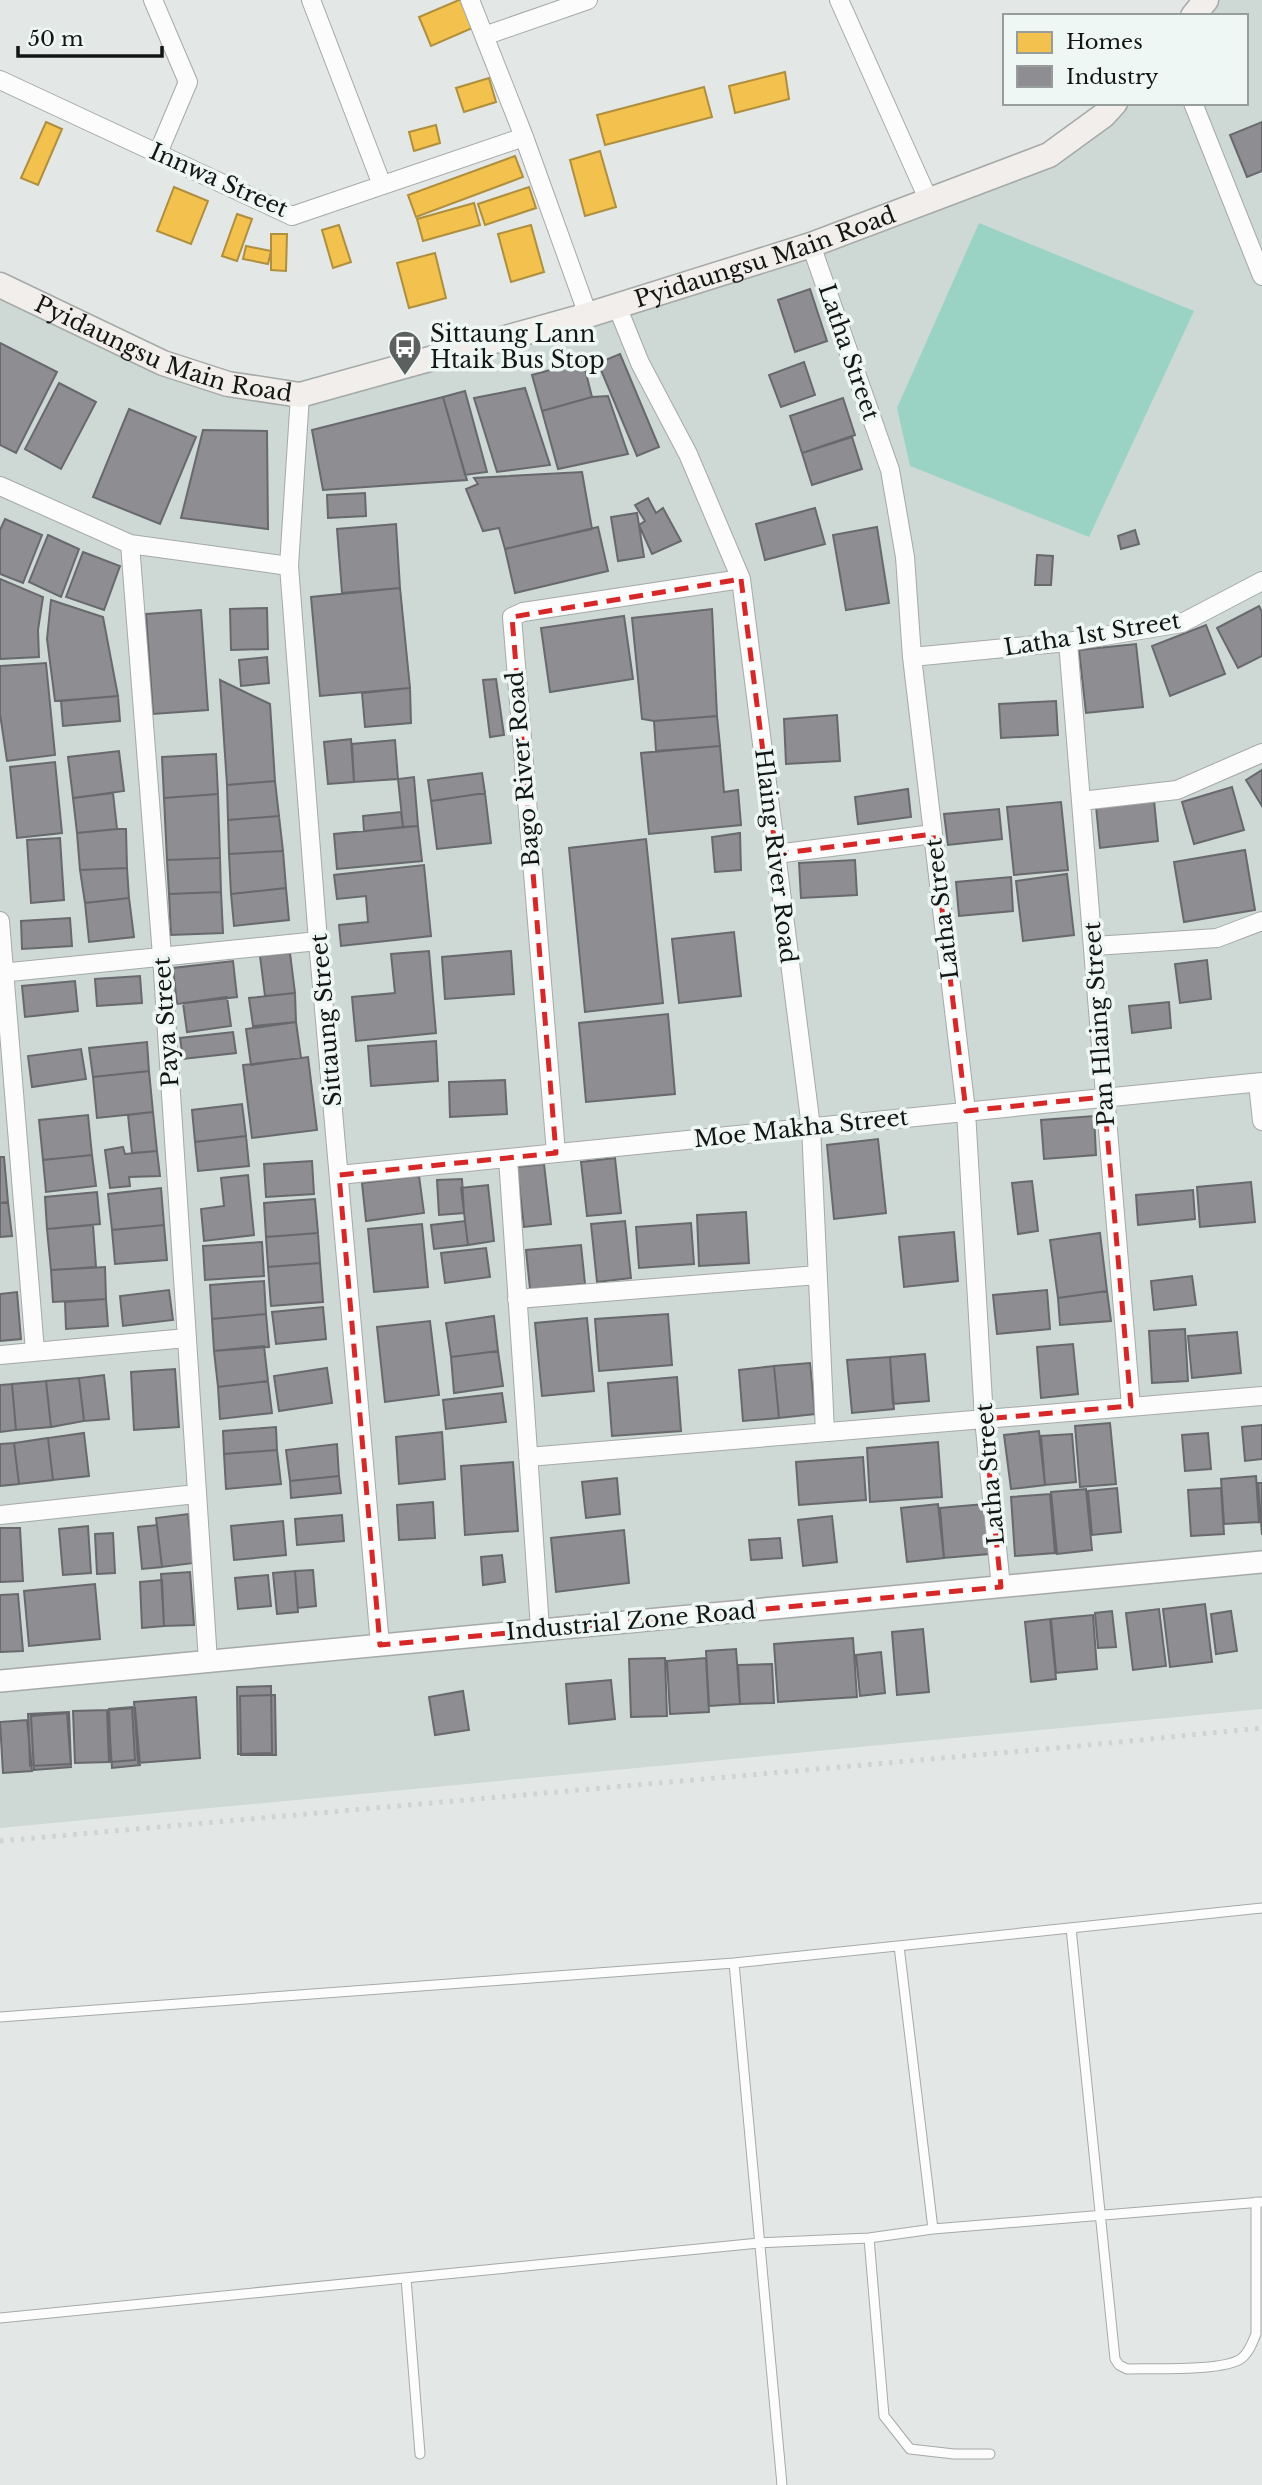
<svg xmlns="http://www.w3.org/2000/svg" width="1262" height="2485" font-family="'Libre Baskerville',serif">
  <style>
    .built { fill: #ced9d6 }
    .water { fill: #9ad3c3 }
    .homes { fill: #f2c14e; stroke: #af8e3d; stroke-width: 2 }
    .industry { fill: #8d8d92; stroke: #68696c; stroke-width: 2 }
    .lines { fill: none; stroke-linecap: round; stroke-linejoin: round }
    .service-casing { stroke: #a5a9a7; stroke-width: 11 }
    .minor-casing { stroke: #a5a9a7; stroke-width: 20 }
    .tertiary-casing { stroke: #a5a9a7; stroke-width: 24 }
    .secondary-casing { stroke: #a5a9a7; stroke-width: 27 }
    .service { stroke: #fbfcfb; stroke-width: 9 }
    .minor { stroke: #fbfcfb; stroke-width: 18 }
    .tertiary { stroke: #fbfcfb; stroke-width: 21 }
    .secondary { stroke: #f1eeeb; stroke-width: 24 }
    .rail { stroke: #d1d2d2; stroke-width: 5; stroke-dasharray: 3.5 7; stroke-linecap: butt }
    .marked { fill: none; stroke: #d62828; stroke-width: 5; stroke-dasharray: 14 9; stroke-linejoin: round }
    .labels { text-anchor: middle; dominant-baseline: central; stroke-width: 7; stroke-linejoin: round; paint-order: stroke }
    .street-label { font-size: 23px; fill: #131615; stroke: #eff7f4 }
    .poi-label { font-size: 23px; fill: #131615; stroke: #eff7f4; text-anchor: start }
  </style>
  <rect width="100%" height="100%" fill="#e3e8e6"/>
  <path class="built" d="M1206,0h56v1709l-1262,119v-1543l163,78 137,32 288,-80 494,-175 32,-37h132v-87h-54z"/>
  <path class="water" d="M979,223l215,88 -105,226 -179,-71 -13,-58z"/>
  <path class="homes" d="M459,0h8l10,26 -46,20 -12,-29z
    M785,72l4,27 -54,14 -6,-27z
    M489,78l7,24 -32,10 -8,-24z
    M704,87l8,30 -107,28 -8,-30z
    M46,122l16,7 -24,56 -17,-7z
    M436,125l4,18 -26,8 -5,-19z
    M600,151l16,56 -31,9 -15,-56z
    M515,156l8,21 -107,40 -8,-22z
    M174,187l34,14 -17,43 -34,-13z
    M529,187l7,21 -51,17 -7,-21z
    M474,203l6,22 -57,16 -6,-22z
    M237,214l15,5 -15,42 -15,-5z
    M339,225l12,37 -18,6 -11,-38z
    M531,225l13,47 -33,10 -13,-48z
    M271,234h16l-1,37 -15,-1z
    M246,246l25,5 -3,13 -25,-5z
    M435,253l11,45 -37,10 -12,-45z"/>
  <path class="industry" d="M1262,122v49l-15,6 -17,-42z
    M810,289l17,52 -32,11 -17,-52z
    M0,343l57,29 -41,81 -16,-8z
    M620,354l39,93 -22,9 -39,-93z
    M583,361l9,36 -50,14 -10,-36z
    M804,362l11,33 -34,12 -12,-32z
    M59,383l37,19 -35,67 -36,-20z
    M525,388l25,77 -53,7 -23,-74z
    M465,391l22,81 -22,3 -22,-78z
    M608,396l20,58 -70,15 -16,-58 50,-14z
    M443,397l24,83 -144,10 -11,-60z
    M843,398l12,37 -53,18 -12,-37z
    M129,409l67,28 -36,87 -67,-27z
    M203,430l64,1 1,98 -87,-11z
    M852,437l10,32 -50,16 -10,-32z
    M582,472l10,57 -87,20 -6,-21 -16,3 -17,-42 12,-5 -4,-6z
    M365,493l1,23 -38,2 -1,-23z
    M648,498l8,15 7,-5 18,33 -29,13 -13,-29 6,-4 -10,-16z
    M815,508l10,36 -60,16 -9,-36z
    M637,513l7,44 -26,4 -7,-44z
    M5,519l37,16 -19,48 -23,-9v-44z
    M396,524l4,64 -58,5 -5,-64z
    M598,527l10,44 -93,22 -10,-44z
    M877,527l12,76 -43,7 -13,-75z
    M1135,530l4,14 -18,5 -3,-13z
    M48,535l31,14 -18,48 -32,-15z
    M83,552l37,14 -16,44 -38,-13z
    M1037,555l16,1 -2,29h-16z
    M0,579l43,18 -5,33 1,27 -39,2z
    M400,588l10,100 -90,8 -9,-99z
    M51,600l52,17 15,79 -63,5 -8,-62z
    M1259,606l3,6v44l-24,12 -21,-40z
    M267,608l1,41 -37,1 -1,-41z
    M712,609l5,107 -63,5 -12,-2 -10,-101z
    M201,610l7,100 -55,4 -7,-100z
    M624,616l9,63 -83,13 -9,-64z
    M1206,625l19,49 -55,22 -18,-50z
    M1136,644l7,63 -57,6 -7,-63z
    M267,657l2,26 -28,3 -2,-26z
    M46,663l9,92 -48,6 -7,-47v-48z
    M496,679l8,56 -14,2 -7,-57z
    M220,680l50,24 5,77 -48,4z
    M410,688l1,35 -46,4 -3,-34z
    M118,696l2,25 -57,5 -2,-25z
    M1056,701l2,34 -57,3 -2,-34z
    M837,715l3,46 -54,3 -2,-45z
    M717,716l3,30 -64,5 -2,-30z
    M351,739l3,43 -26,2 -4,-42z
    M395,740l3,39 -44,3 -2,-38z
    M720,746l4,46 14,-2 3,35 -92,9 -8,-81z
    M119,751l5,40 -51,7 -5,-41z
    M216,754l2,40 -54,4 -2,-41z
    M55,762l7,71 -45,5 -7,-71z
    M1262,770v36l-16,-26z
    M482,773l3,20 -54,8 -3,-21z
    M414,777l4,49 -15,1 -5,-48z
    M275,781l4,35 -51,4 -1,-35z
    M1232,787l12,43 -50,14 -12,-42z
    M908,789l3,28 -53,7 -3,-27z
    M113,793l4,36 -40,4 -4,-35z
    M485,793l6,50 -54,6 -6,-48z
    M218,794l2,64 -53,2 -3,-62z
    M1154,800l4,41 -58,7 -4,-42z
    M1061,802l7,68 -54,5 -7,-68z
    M999,809l3,30 -54,6 -4,-31z
    M401,812l2,15 -39,4 -1,-15z
    M279,816l4,35 -54,3 -1,-34z
    M418,826l4,35 -85,8 -3,-35z
    M117,829h9l1,39 -47,2 -3,-37z
    M740,833l1,37 -26,2 -3,-35z
    M60,838l4,62 -33,3 -4,-63z
    M646,839l17,164 -78,9 -16,-164z
    M1245,850l10,60 -71,12 -10,-60z
    M283,851l3,37 -55,6 -2,-40z
    M220,858l1,34 -52,2 -2,-34z
    M855,860l2,35 -56,3 -2,-35z
    M424,865l7,71 -90,10 -2,-21 29,-3 -2,-26 -29,3 -3,-24z
    M127,868l2,30 -44,5 -5,-33z
    M1067,874l7,61 -51,6 -7,-60z
    M1011,877l2,34 -54,5 -3,-34z
    M286,888l3,32 -55,6 -3,-32z
    M221,892l2,41 -52,2 -2,-41z
    M129,898l5,39 -45,5 -4,-39z
    M70,918l2,28 -50,3 -1,-28z
    M734,932l7,64 -62,7 -7,-64z
    M429,951l7,82 -80,8 -4,-44 43,-4 -4,-39z
    M511,951l3,43 -69,5 -3,-42z
    M290,953l5,40 -30,3 -5,-40z
    M1207,960l4,39 -31,4 -5,-39z
    M233,961l4,36 -60,7 -4,-36z
    M140,976l2,27 -45,3 -2,-27z
    M75,981l3,30 -53,6 -3,-31z
    M295,993l1,29 -43,4 -4,-28z
    M227,997l4,29 -44,6 -4,-29z
    M1169,1002l2,26 -39,5 -3,-27z
    M668,1014l7,80 -89,8 -7,-79z
    M296,1022l5,36 -50,7 -5,-36z
    M233,1032l3,21 -53,6 -3,-21z
    M436,1041l2,40 -67,5 -3,-40z
    M147,1042l2,29 -56,6 -4,-29z
    M81,1049l5,30 -54,8 -4,-31z
    M308,1057l9,73 -65,8 -9,-73z
    M149,1071l4,41 -56,6 -4,-41z
    M505,1080l2,34 -57,3 -1,-35z
    M242,1104l4,32 -51,6 -3,-32z
    M153,1112l4,39 -25,2 -4,-38z
    M88,1115l4,40 -49,5 -4,-40z
    M1094,1116l2,39 -52,4 -3,-39z
    M246,1136l3,30 -51,5 -3,-29z
    M878,1139l8,74 -52,6 -7,-74z
    M123,1147l2,7 32,-3 3,25 -31,1 1,9 -20,2 -5,-38z
    M92,1155l4,31 -50,6 -3,-32z
    M0,1157h4l4,45 -8,1z
    M615,1158l6,55 -34,3 -6,-54z
    M312,1161l2,33 -48,3 -2,-33z
    M544,1164l7,60 -27,3 -7,-60z
    M248,1175l6,60 -50,6 -3,-32 23,-3 -3,-28z
    M419,1176l5,37 -58,8 -4,-38z
    M462,1179l2,34 -25,2 -2,-35z
    M1032,1181l6,50 -20,3 -6,-51z
    M1251,1182l4,40 -55,5 -3,-40z
    M488,1185l6,56 -26,4 -7,-57z
    M161,1188l3,37 -52,5 -4,-36z
    M1193,1190l2,29 -57,6 -2,-30z
    M97,1192l3,32 -53,5 -2,-32z
    M315,1199l3,34 -52,4 -2,-34z
    M8,1202l4,34 -12,1v-34z
    M746,1212l3,51 -50,3 -2,-51z
    M465,1221l3,24 -34,4 -3,-24z
    M625,1221l6,57 -34,4 -6,-58z
    M691,1223l3,41 -55,4 -3,-41z
    M422,1224l6,63 -54,5 -6,-63z
    M93,1225l3,42 -45,3 -4,-41z
    M164,1225l3,35 -52,4 -3,-34z
    M954,1232l4,49 -54,6 -5,-50z
    M318,1233l2,30 -52,4 -2,-30z
    M1100,1233l7,58 -49,7 -8,-58z
    M262,1242l2,34 -59,4 -2,-34z
    M581,1245l4,39 -55,5 -4,-39z
    M486,1248l4,29 -45,6 -4,-30z
    M320,1263l3,39 -52,4 -3,-39z
    M105,1267l1,32 -53,3 -2,-32z
    M1192,1276l4,29 -42,5 -3,-29z
    M264,1281l2,33 -54,5 -2,-34z
    M169,1290l4,30 -50,6 -3,-30z
    M1047,1290l3,39 -53,5 -4,-39z
    M1107,1291l4,30 -51,4 -2,-27z
    M17,1292l4,47 -21,2v-47z
    M106,1299l2,27 -42,3 -1,-27z
    M323,1307l3,32 -50,5 -4,-32z
    M266,1314l3,33 -55,4 -2,-32z
    M668,1314l4,51 -73,6 -4,-52z
    M494,1316l4,35 -47,6 -5,-34z
    M587,1318l7,73 -52,5 -7,-73z
    M430,1321l9,74 -54,7 -8,-75z
    M1185,1329l3,52 -36,2 -3,-52z
    M1237,1332l4,41 -49,5 -4,-42z
    M1073,1344l5,50 -37,4 -4,-51z
    M264,1346l4,35 -50,6 -4,-36z
    M498,1351l5,35 -49,7 -3,-36z
    M925,1354l4,47 -36,3 -3,-47z
    M890,1357l4,52 -42,4 -5,-53z
    M810,1363l5,51 -36,4 -5,-52z
    M774,1366l5,52 -36,3 -4,-51z
    M327,1368l5,35 -53,8 -5,-35z
    M175,1369l4,58 -45,3 -3,-58z
    M104,1375l5,44 -25,2 -5,-43z
    M677,1377l4,54 -69,5 -4,-53z
    M79,1378l5,43 -33,6 -5,-46z
    M46,1381l5,46 -35,3 -4,-46z
    M268,1381l4,32 -52,6 -2,-32z
    M12,1384l4,46 -16,2v-47z
    M502,1393l4,29 -60,7 -3,-29z
    M1110,1423l6,61 -36,3 -5,-61z
    M1262,1425v34l-17,2 -3,-34z
    M276,1427l1,23 -53,4 -1,-23z
    M1039,1431l6,54 -34,4 -7,-54z
    M442,1432l3,47 -46,5 -3,-47z
    M84,1433l5,43 -36,4 -5,-42z
    M1208,1433l3,36 -26,2 -3,-36z
    M1072,1434l4,48 -31,3 -4,-49z
    M48,1438l5,42 -34,4 -5,-41z
    M938,1442l4,55 -72,5 -3,-54z
    M14,1443l5,41 -19,2v-42z
    M337,1444l2,32 -49,5 -4,-31z
    M277,1450l4,34 -55,5 -2,-35z
    M863,1457l3,43 -67,5 -3,-43z
    M513,1462l5,69 -53,4 -4,-69z
    M339,1476l2,17 -50,5 -1,-17z
    M1256,1476l3,46 -35,2 -3,-45z
    M617,1478l3,36 -34,4 -4,-36z
    M1258,1483h4v52z
    M1117,1488l4,44 -29,3 -4,-44z
    M1221,1488l3,46 -33,2 -3,-46z
    M1086,1489l6,61 -35,4 -6,-62z
    M1050,1494l5,59 -40,3 -4,-59z
    M433,1502l2,36 -36,2 -2,-35z
    M938,1504l6,54 -37,4 -6,-54z
    M984,1504l5,50 -45,4 -4,-50z
    M188,1514l6,49 -32,4 -6,-49z
    M342,1515l2,26 -47,4 -2,-26z
    M832,1516l5,46 -34,4 -5,-46z
    M283,1521l3,34 -52,5 -3,-34z
    M157,1525l5,42 -20,2 -4,-42z
    M88,1526l3,47 -28,2 -4,-46z
    M0,1528h20l3,53 -23,1z
    M624,1530l5,53 -73,9 -5,-54z
    M113,1533l2,40 -18,1 -2,-40z
    M780,1538l2,20 -31,2 -2,-20z
    M502,1555l3,27 -22,3 -2,-28z
    M313,1570l3,36 -18,2 -3,-37z
    M295,1571l3,41 -21,2 -4,-41z
    M190,1572l4,53 -30,1 -3,-52z
    M268,1575l3,31 -33,3 -3,-31z
    M162,1580l2,46 -22,2 -2,-46z
    M95,1584l5,55 -71,7 -5,-55z
    M18,1594l5,57 -23,1v-57z
    M1205,1604l7,58 -42,5 -7,-58z
    M1159,1609l7,57 -33,4 -7,-57z
    M1112,1611l4,36 -18,1 -3,-35z
    M1231,1611l6,40 -21,3 -5,-40z
    M1093,1615l4,54 -41,4 -5,-54z
    M1050,1619l6,60 -25,3 -6,-60z
    M923,1629l6,63 -32,3 -5,-63z
    M853,1638l4,59 -79,5 -4,-58z
    M736,1649l4,55 -31,2 -3,-55z
    M881,1652l4,41 -25,3 -4,-41z
    M665,1658l2,58 -36,1 -2,-58z
    M706,1658l3,54 -39,2 -3,-53z
    M772,1664l2,39 -34,1 -2,-39z
    M611,1680l4,39 -46,5 -3,-40z
    M271,1686l1,67 -34,1 -1,-67z
    M463,1691l6,39 -34,5 -6,-38z
    M275,1695l1,60h-35l-1,-59z
    M196,1697l4,61 -62,5 -4,-61z
    M132,1707l3,53 -24,2 -2,-53z
    M135,1708l5,57 -28,3 -4,-58z
    M107,1710l2,52 -34,1 -2,-52z
    M69,1712l2,52 -41,2 -2,-52z
    M67,1713l4,54 -37,3 -3,-54z
    M27,1720l5,51 -29,2 -3,-51z"/>
  <g class="lines">
    <defs>
      <path id="service" d="M1071,1928l44,431 4,6 8,4c25,-1 97,3 115,-11 8,-7 10,-15 14,-24v-132
        M899,1946l34,283
        M734,1963l48,522
        M0,2017l734,-54 528,-55
        M869,2238l15,178 26,33 44,5h36
        M406,2278l14,176
        M0,2318l759,-75 110,-5 64,-9 329,-27"/>
      <path id="minor" d="M153,0l35,82 -30,71
        M311,0l71,185
        M470,0l54,137 64,178
        M839,0l90,201
        M484,36l104,-36
        M0,80l292,136 232,-79
        M1193,103l69,173
        M811,245l79,225 15,87 7,100 54,454 18,308 17,168
        M617,306l23,57 48,91 53,125 70,548 14,305
        M300,395l-11,171 29,375 62,704
        M0,486l130,58
        M1068,642c21,255 41,509 63,764
        M912,657l156,-15 114,-19 80,-42
        M1081,801l96,-11 85,-37
        M776,854l157,-20
        M0,921l35,430
        M1094,946l123,-8 45,-17
        M0,973l318,-32
        M1258,1084l4,37
        M556,1153l-44,-536 11,-5 218,-33
        M508,1158l32,471
        M339,1175l923,-93
        M517,1299l301,-24
        M0,1355l187,-17
        M528,1457l734,-61
        M0,1515l196,-21
        M208,1661l-46,-705 -32,-412 159,22"/>
      <path id="tertiary" d="M0,1681l1262,-119"/>
      <g id="secondary">
        <path d="M1193,16l13,-16"/>
        <path id="s1" d="M0,285l163,78 65,21 72,11 288,-80 223,-70 238,-90 55,-40 11,-12"/>
      </g>
    </defs>
    <use href="#service" class="service-casing"/>
    <use href="#minor" class="minor-casing"/>
    <use href="#tertiary" class="tertiary-casing"/>
    <use href="#secondary" class="secondary-casing"/>
    <use href="#service" class="service"/>
    <use href="#minor" class="minor"/>
    <use href="#tertiary" class="tertiary"/>
    <use href="#secondary" class="secondary"/>
    <path class="rail" d="M0,1841l1079,-95 183,-18"/>
  </g>
  <path class="marked" d="M741,579l35,275 157,-20 33,277 138,-14 27,309 -147,13 17,168 -621,58 -41,-470 217,-22 -44,-536z"/>
  <defs>
    <symbol id="bus-pin" viewBox="-11 -11 22 30"><path d="M0 17L-7.5 6A9.5 9.5 0 1 1 7.5 6Z" fill="#5c605e" stroke="#eff7f4"/><path d="M-5-6H5V4H4V6H2V4H-2V6H-4V4H-5ZM-3.5-4V0h7V-4ZM-3.5 1.2v1.5H-2V1.2ZM2 1.2v1.5H3.5V1.2Z" fill="#fff"/></symbol>
  </defs>
  <g fill-rule="evenodd">
    <use href="#bus-pin" x="386" y="328" width="38" height="52"/>
  </g>
  <g class="labels">
    <g class="street-label">
      <text transform="translate(219 180) rotate(24)">Innwa Street</text>
      <text stroke="none"><textPath href="#s1" startOffset="807">Pyidaungsu Main Road</textPath></text>
      <text stroke="none"><textPath href="#s1" startOffset="177">Pyidaungsu Main Road</textPath></text>
      <text transform="translate(849 352) rotate(71)">Latha Street</text>
      <text transform="translate(1092 634) rotate(-9)">Latha 1st Street</text>
      <text transform="translate(523 769) rotate(-95)">Bago River Road</text>
      <text transform="translate(776 856) rotate(83)">Hlaing River Road</text>
      <text transform="translate(942 909) rotate(-97)">Latha Street</text>
      <text transform="translate(326 1020) rotate(-95)">Sittaung Street</text>
      <text transform="translate(166 1022) rotate(-94)">Paya Street</text>
      <text transform="translate(1099 1024) rotate(-94)">Pan Hlaing Street</text>
      <text transform="translate(801 1128) rotate(-6)">Moe Makha Street</text>
      <text transform="translate(990 1474) rotate(-95)">Latha Street</text>
      <text transform="translate(631 1621) rotate(-5)">Industrial Zone Road</text>
    </g>
    <g class="poi-label">
      <text x="430" y="334">Sittaung Lann<tspan x="430" dy="26">Htaik Bus Stop</tspan></text>
    </g>
  </g>
  <rect x="1003" y="14" width="245" height="91" fill="#eff7f4" stroke="#979d9b" stroke-width="2"/>
  <rect x="1017" y="32" width="35" height="21" fill="#f2c14e" stroke="#979d9b" stroke-width="2"/>
  <text x="1066" y="49" font-size="21" fill="#131615">Homes</text>
  <rect x="1017" y="66" width="35" height="21" fill="#8d8d92" stroke="#979d9b" stroke-width="2"/>
  <text x="1066" y="84" font-size="21" fill="#131615">Industry</text>
  <path d="M18 46v10h144v-10" fill="none" stroke="#131615" stroke-width="3.5"/>
  <text x="28" y="46" font-size="21" fill="#131615" stroke="#eff7f4" stroke-width="5" paint-order="stroke">50 m</text>
</svg>
